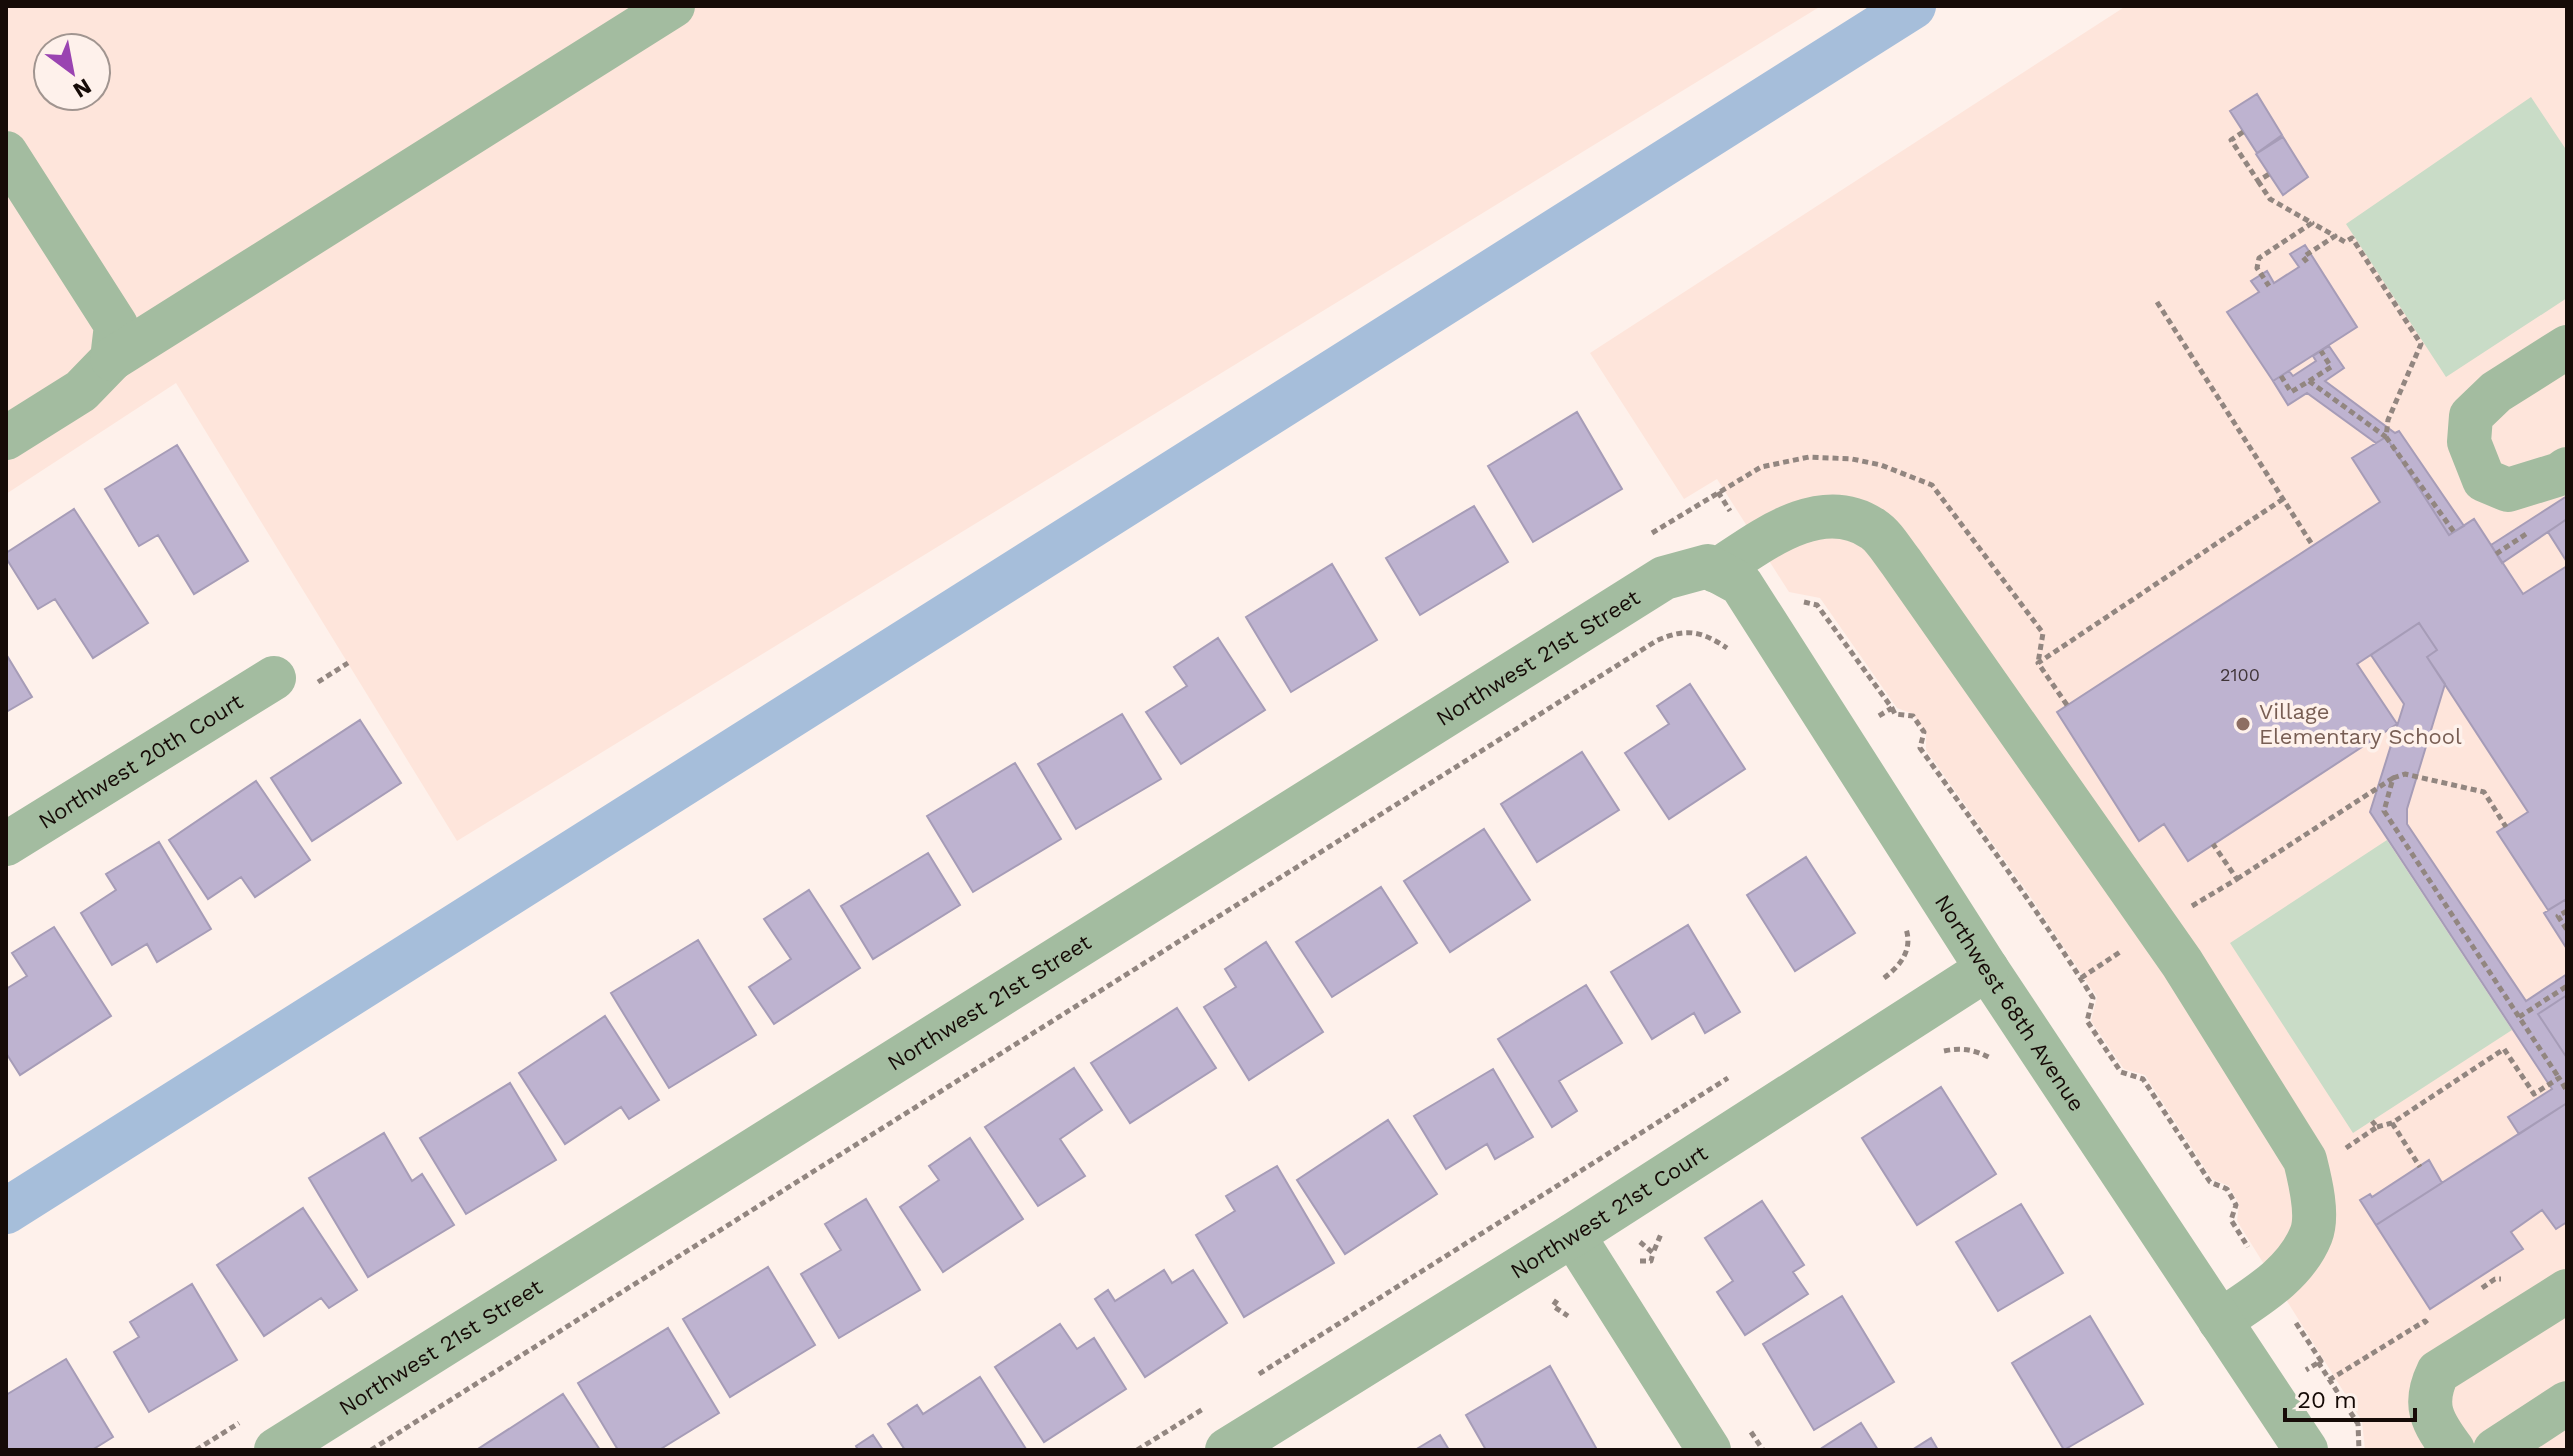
<svg xmlns="http://www.w3.org/2000/svg" width="2573" height="1456" font-family="'Work Sans',sans-serif">
  <style>
    .built { fill: #fee5db; fill-rule: evenodd }
    .green { fill: #c9dcc7 }
    .lines { fill: none; stroke-linecap: round; stroke-linejoin: round }
    .canal { stroke: #a6beda; stroke-width: 46 }
    .building { fill: #beb3d0; stroke: #a69cb7; stroke-width: 2 }
    .path { stroke: #928680; stroke-width: 5; stroke-dasharray: 6 4; stroke-linecap: butt }
    .minor { stroke: #a3bca0; stroke-width: 44 }
    .education-dot { fill: #8d6e63; stroke: #fef1eb; stroke-width: 3 }
    .labels { text-anchor: middle; dominant-baseline: central; stroke-width: 7; stroke-linejoin: round; paint-order: stroke }
    .number-label { font-size: 18px; fill: #403539 }
    .street-label { font-size: 22px; fill: #160b07; stroke: #fef1eb }
    .education-label { font-size: 22px; fill: #785e54; stroke: #fef1eb; text-anchor: start }
  </style>
  <rect width="100%" height="100%" fill="#fef1eb"/>
  <path class="built" d="M6,6h1815l-1364,835 -281,-458 -170,111zM48,48h48v48h-48z
    M2126,6h441v1444h-202l-3,-29 -125,-200 2,-17 -10,-18 -17,-7 -67,-104 -21,-6 -33,-48 6,-24 -71,-107 -100,-140v-16l-13,-20 -16,-6 -77,-110 -31,-6 -72,-113 -33,20 -94,-146z"/>
  <path class="green" d="M2531,97l36,54v147l-121,79 -100,-153z
    M2387,840l125,190 -159,103 -123,-190z"/>
  <g class="lines">
    <path class="canal" d="M6,1211l1907,-1205"/>
  </g>
  <path class="building" d="M2257,94l25,41 -25,18 -27,-42z
    M2283,137l25,40 -25,18 -27,-41z
    M2305,245l52,82 -84,54 -46,-69 32,-20 -8,-11 16,-10 7,12 25,-16 -9,-13z
    M2329,346l15,22 -19,13 70,52 4,-2 65,95 -15,9 -63,-98 -10,6 -69,-50 -19,12 -15,-24 16,-10 4,5 23,-15 -3,-5z
    M1577,412l45,77 -89,53 -45,-76z
    M2386,437l63,98 25,-16 49,75 44,-28v338l-2,-4 -17,10 -51,-78 31,-20 -101,-155 10,-7 -18,-27 -62,41 40,60 -209,137 -24,-37 -25,17 -82,-129 323,-210 -28,-44z
    M177,445l71,116 -54,33 -36,-59 -19,11 -34,-57z
    M2567,496v23l-65,44 -11,-18z
    M1474,506l34,56 -88,53 -34,-57z
    M74,509l74,114 -55,35 -38,-59 -17,10 -32,-51v-5z
    M2567,519v43l-19,-30z
    M1332,564l45,76 -86,52 -45,-75z
    M2419,623l18,27 -10,7 18,27 -38,125v15l119,177 41,-27v21l-29,19 29,44v45l-48,31 -11,-17 44,-28 -182,-277 34,-108 -33,-49z
    M1218,638l47,72 -84,54 -35,-52 41,-26 -13,-19z
    M6,654l26,43 -26,15z
    M1690,684l55,85 -76,50 -44,-66 44,-29 -12,-18z
    M1122,714l39,65 -85,50 -38,-65z
    M360,720l41,63 -89,58 -41,-63z
    M1582,752l37,58 -82,52 -36,-58z
    M1015,763l46,76 -88,53 -46,-76z
    M256,781l54,79 -55,37 -14,-20 -33,22 -39,-59z
    M1484,829l46,71 -80,52 -46,-71z
    M159,842l52,87 -54,33 -10,-18 -35,21 -31,-52 35,-23 -10,-16z
    M928,853l32,52 -87,54 -32,-53z
    M1806,857l49,76 -60,38 -48,-76z
    M1381,887l36,56 -85,54 -36,-55z
    M809,890l51,78 -86,56 -25,-37 42,-28 -27,-40z
    M2565,900l2,4v45l-23,-36z
    M1688,925l52,87 -35,21 -11,-20 -42,26 -41,-67z
    M54,927l57,89 -91,59 -14,-22v-64l21,-13 -15,-23z
    M698,940l58,95 -87,53 -58,-95z
    M1266,942l57,90 -74,48 -45,-73 32,-20 -11,-18z
    M1586,985l36,58 -63,38 18,30 -25,16 -54,-88z
    M2567,995v63l-29,-44z
    M1177,1008l39,60 -86,55 -39,-60z
    M605,1016l54,84 -30,19 -8,-12 -56,37 -46,-71z
    M1074,1068l28,42 -42,29 25,37 -47,30 -53,-79z
    M1493,1069l40,68 -38,22 -8,-15 -41,25 -32,-53z
    M510,1083l46,77 -90,54 -46,-76z
    M1941,1087l55,87 -79,51 -55,-87z
    M2567,1103v119l-11,7 -14,-19 -31,22 12,17 -93,60 -54,-84z
    M1388,1120l49,74 -92,60 -48,-74z
    M384,1133l28,48 10,-7 32,51 -86,52 -59,-99z
    M970,1138l53,81 -80,53 -43,-65 39,-27 -10,-14z
    M2429,1160l13,23 -66,42 -16,-25 10,-6 2,3z
    M1277,1166l57,97 -90,54 -48,-82 39,-24 -9,-15z
    M866,1199l54,91 -81,48 -38,-64 40,-24 -16,-26z
    M1762,1201l42,64 -11,7 15,22 -63,41 -28,-43 16,-11 -28,-43z
    M2021,1204l42,69 -65,38 -42,-69z
    M303,1208l54,82 -28,18 -8,-10 -57,38 -47,-71z
    M768,1267l47,78 -85,52 -47,-78z
    M1164,1270l8,13 21,-13 34,53 -82,54 -50,-78 13,-9 7,11z
    M192,1284l45,76 -88,52 -35,-60 25,-15 -9,-15z
    M1842,1296l52,86 -80,48 -51,-86z
    M2090,1316l53,88 -79,46 -52,-87z
    M1060,1324l17,25 17,-11 32,51 -82,53 -49,-75z
    M668,1328l51,85 -60,37h-41l-40,-67z
    M66,1359l47,78 -21,13h-86v-55z
    M1550,1366l46,82 -3,2h-107l-20,-35z
    M980,1377l46,72 -121,1 -17,-26 29,-19 6,9z
    M563,1394l37,56h-121l-1,-1z
    M1861,1423l17,27h-54l-2,-2z
    M873,1435l10,15h-25l-2,-4z
    M1440,1435l9,15h-34z
    M1931,1438l7,12h-26z"/>
  <g class="lines">
    <path class="path" d="M2243,132l-12,8 27,41 11,-7
      M2258,181l12,18 42,24 -53,35 -2,10 12,18
      M2307,262l-4,-5 32,-21 -23,-13
      M2157,302l156,244
      M2281,376l10,16 18,-11 77,56 2,-17 33,-76 -69,-106 -7,4 -10,-6
      M2309,381l22,-14 -10,-16
      M2386,437l68,95
      M1718,492l12,19
      M1652,533l109,-66 48,-10 43,2 29,6 51,20 111,148 -5,30
      M2496,554l33,-22
      M1804,602l13,3 75,103 -15,9
      M318,682l30,-19
      M2067,705l-29,-42 245,-164
      M1892,708l3,6 18,2 11,16 -4,16c59,82 119,164 173,250l-6,23 34,51 22,7 67,103 17,7 9,16 -5,15 17,27
      M2393,778l12,-4 79,18 22,35
      M2237,879l156,-101 -9,33 175,267
      M2192,906l45,-27 -24,-35
      M2567,911l-9,5 9,14
      M1884,978c16,-12 29,-28 22,-49
      M2081,978l39,-26
      M2519,1017l48,-31
      M1944,1051c18,-4 32,-1 48,8
      M2392,1123l28,44
      M2377,1127l15,-4 112,-74 30,45 25,-16 8,13
      M2346,1148l31,-21 -5,-6
      M1640,1242l13,11 8,-19
      M1640,1261h11l2,-8
      M2482,1288l13,-9h6
      M1557,1300l-4,6 15,10
      M2296,1323l25,38 -15,9
      M2318,1362l40,62 1,26
      M1259,1374l469,-296
      M2329,1380l96,-59 4,5
      M1751,1432l12,18
      M196,1450l43,-27
      M371,1450l1285,-809c29,-13 44,-11 71,7
      M1137,1450l66,-41"/>
    <g class="minor">
      <path d="M6,153l110,172 -4,34 -31,32 -75,47"/>
      <path d="M2567,347l-71,45 -25,24 -2,26 15,38 24,10 52,-16 7,-5"/>
      <path d="M112,359l561,-353"/>
      <path d="M1716,571c43,-28 104,-78 157,-42 11,7 20,23 28,33l281,401 123,197c5,20 14,55 6,75 -16,40 -57,63 -91,86"/>
      <path id="s1" d="M6,844l268,-166"/>
      <path d="M1573,1235l136,215"/>
      <path id="s2" d="M276,1450l1388,-872 44,-12 33,18 246,385 319,481"/>
      <path id="s3" d="M1227,1450l346,-215 414,-266"/>
      <path d="M2453,1450c-21,-28 -31,-45 -15,-78l129,-81"/>
      <path d="M2495,1450l72,-47"/>
    </g>
  </g>
  <circle class="education-dot" cx="2243" cy="724" r="8"/>
  <g class="labels">
    <g class="number-label">
      <text x="2240" y="674">2100</text>
    </g>
    <g class="street-label">
      <text stroke="none"><textPath href="#s2" startOffset="1490">Northwest 21st Street</textPath></text>
      <text stroke="none"><textPath href="#s1" startOffset="158">Northwest 20th Court</textPath></text>
      <text stroke="none"><textPath href="#s2" startOffset="842">Northwest 21st Street</textPath></text>
      <text stroke="none"><textPath href="#s2" startOffset="2220">Northwest 68th Avenue</textPath></text>
      <text stroke="none"><textPath href="#s3" startOffset="450">Northwest 21st Court</textPath></text>
      <text stroke="none"><textPath href="#s2" startOffset="194">Northwest 21st Street</textPath></text>
    </g>
    <g class="education-label">
      <text x="2259" y="711">Village<tspan x="2259" dy="25">Elementary School</tspan></text>
    </g>
  </g>
  <rect width="2573" height="1456" fill="none" stroke="#160b07" stroke-width="16"/>
  <g transform="translate(72 72) rotate(148)"><circle r="38" fill="#fef1eb" stroke="#a19590" stroke-width="2"/>
  <path d="M0-6L14 30L0 20L-14 30Z" fill="#9a44b1"/>
  <text y="-12" font-size="22" font-weight="bold" text-anchor="middle" fill="#160b07">N</text>
  </g>
  <path d="M2285 1408v12h130v-12" fill="none" stroke="#160b07" stroke-width="4"/>
  <text x="2297" y="1408" font-size="24" fill="#160b07" stroke="#fef1eb" stroke-width="6" paint-order="stroke">20 m</text>
</svg>
